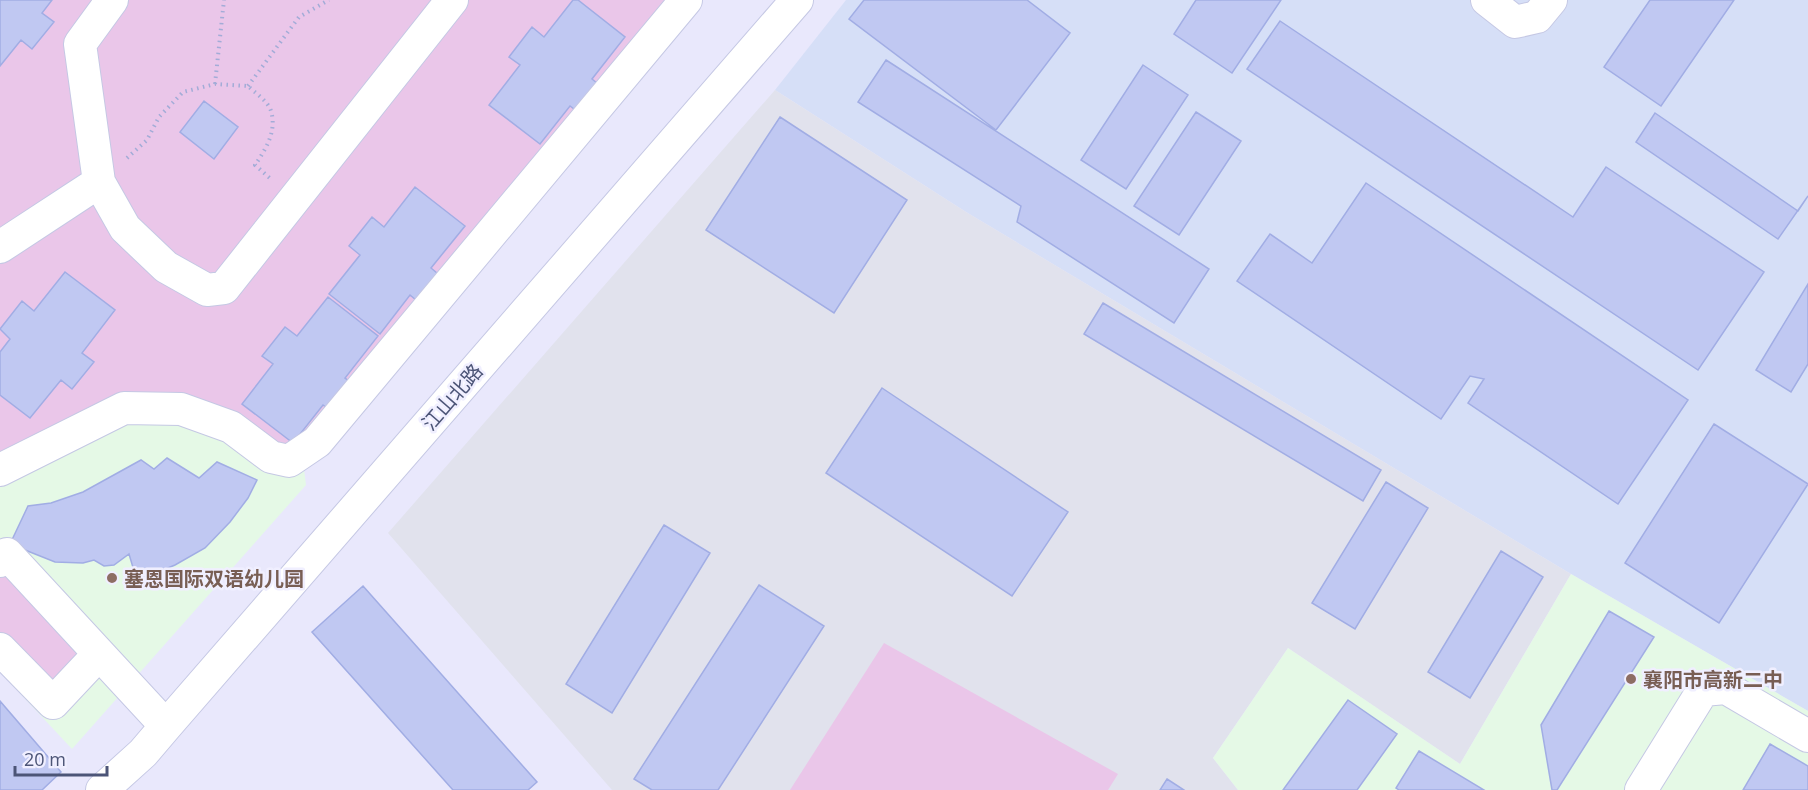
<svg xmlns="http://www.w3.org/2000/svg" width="1808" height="790" font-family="'Open Sans','Noto Sans SC',sans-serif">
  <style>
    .commercial { fill: #d6dff7 }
    .industrial { fill: #e1e2ed }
    .education { fill: #e5f9e6 }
    .green { fill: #eac6e9 }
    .building { fill: #c0c8f2; stroke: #a1ade4; stroke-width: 1.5 }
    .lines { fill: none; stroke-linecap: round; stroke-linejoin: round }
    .minor-casing { stroke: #c5c8e4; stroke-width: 34 }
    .path { stroke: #a3acd7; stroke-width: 4; stroke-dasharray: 1.5 4.5; stroke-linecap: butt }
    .minor { stroke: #fff; stroke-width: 32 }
    .education-dot { fill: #8d6e63; stroke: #f0efff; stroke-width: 2 }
    .labels { text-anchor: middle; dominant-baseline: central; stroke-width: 5; stroke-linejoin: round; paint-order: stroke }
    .street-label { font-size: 20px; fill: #4c5577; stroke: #f0efff }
    .education-label { font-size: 20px; font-weight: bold; fill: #785e54; stroke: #f0efff; text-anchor: start }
  </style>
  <rect width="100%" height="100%" fill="#e9e8fc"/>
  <path class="commercial" d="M846,0h962v711l-237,-137 -605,-362 -191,-122z"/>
  <path class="industrial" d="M775,90l191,122 605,362 -111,190 -172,-116 -75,110 25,32h-626l-224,-257z"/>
  <path class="education" d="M124,408l178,45 4,32 -234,264 -72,-77v-202z
    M1571,574l237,137v79h-570l-25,-32 75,-110 172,116z"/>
  <path class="green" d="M0,0h686l-397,461 -58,-34 -106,-19 -125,62z
    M0,542l99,112 -46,49 -53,-54z
    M884,643l234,131 -10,16h-318z"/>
  <path class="building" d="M0,0h52l-10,13 12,9 -22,27 -11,-9 -21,26z
    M573,0h5l47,37 -33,42 11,9 -21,27 -12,-9 -30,38 -51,-39 31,-40 -11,-8 23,-30 12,10z
    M864,0h163l43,33 -74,97 -147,-111z
    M1196,0h85l-49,73 -58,-39z
    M1650,0h84l-73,106 -57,-39z
    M1280,21l293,196 33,-50 158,105 -66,98 -451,-301z
    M886,60l323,209 -35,54 -157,-101 4,-16 -163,-104z
    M1143,65l45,30 -62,94 -45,-29z
    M204,101l34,26 -24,32 -34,-27z
    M1196,112l45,29 -62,94 -45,-29z
    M1655,113l143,98 10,-15 -30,43 -142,-97z
    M780,117l127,83 -73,113 -128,-83z
    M1366,183l322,217 -70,104 -150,-101 16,-24 -14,-3 -29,43 -204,-138 33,-47 42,29z
    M415,187l50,39 -34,42 12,10 -21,27 -12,-10 -30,39 -51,-40 31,-39 -11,-9 23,-29 12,10z
    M65,272l50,38 -33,43 12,9 -22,27 -11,-9 -31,38 -30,-23v-43l10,-13 -10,-10 22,-28 12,10z
    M1808,284v80l-17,28 -35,-22z
    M328,297l50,39 -33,42 12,9 -22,27 -12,-9 -30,38 -51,-39 31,-40 -11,-8 23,-29 12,9z
    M1103,303l278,167 -18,31 -279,-167z
    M882,388l186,124 -56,84 -186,-123z
    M1714,424l94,60 -89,139 -94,-60z
    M167,458l32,20 18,-16 40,18 -9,18 -18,24 -25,26 -30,17 -38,16 -8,-27 -15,11 -10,1 -10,-6 -11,3 -28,-1 -45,-18 18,-38 23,-3 32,-11 58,-32 13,9z
    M1386,482l42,26 -73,121 -43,-26z
    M664,525l46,28 -98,160 -46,-29z
    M1501,551l42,26 -73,121 -42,-26z
    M759,585l65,41 -106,164h-66l-18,-11z
    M363,586l174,196 -9,8h-75l-141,-158z
    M1609,611l45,26 -97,153h-5l-11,-65z
    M1348,700l49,34 -40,56h-74z
    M0,701l61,71 -19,18h-42z
    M1770,744l38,22v24h-65z
    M1419,751l65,39h-85l-3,-2z
    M1167,779l17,11h-24z"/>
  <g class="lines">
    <defs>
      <path id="minor" d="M112,0l-32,44 19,138 26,46 41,39 41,23 17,-2 228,-288
        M1487,0l28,22 22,-5 14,-17
        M0,247l99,-65
        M0,470l124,-62 57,1 50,18 40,30 18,4 28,-19 369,-442
        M0,561l7,-7 159,172
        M0,649l53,54 46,-49
        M102,790l41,-37 23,-27 631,-726
        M1641,790l62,-100 23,-2 82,48"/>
    </defs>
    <use href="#minor" class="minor-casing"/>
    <path class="path" d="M215,84l9,-84
      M248,86l51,-69 30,-17
      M127,158l20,-18 12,-23 24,-25 32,-8 33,2c7,7 20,15 23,25 6,20 -5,38 -16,54l17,15"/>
    <use href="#minor" class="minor"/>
  </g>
  <g class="education-dot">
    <circle cx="112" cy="578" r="6"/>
    <circle cx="1631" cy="679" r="6"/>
  </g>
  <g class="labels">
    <g class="street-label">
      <text transform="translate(452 397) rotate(-49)">江山北路</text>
    </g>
    <g class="education-label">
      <text x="124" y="578">塞恩国际双语幼儿园</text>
      <text x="1643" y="679">襄阳市高新二中</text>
    </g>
  </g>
  <path d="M15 766v9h92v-9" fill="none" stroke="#4c5577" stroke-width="3"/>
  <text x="24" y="766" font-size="18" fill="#4c5577" stroke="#f0efff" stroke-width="4.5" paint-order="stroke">20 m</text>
</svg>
